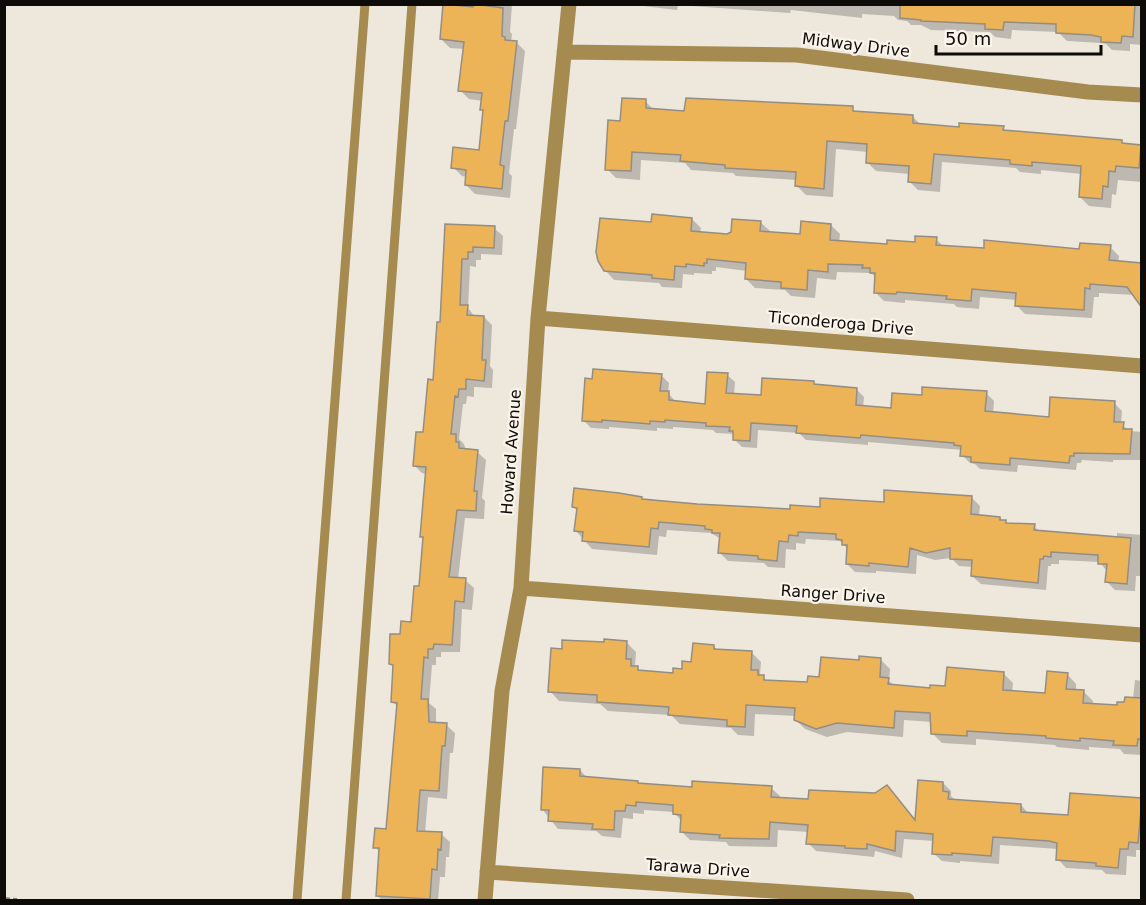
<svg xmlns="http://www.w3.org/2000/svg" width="1146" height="905" font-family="'DejaVu Sans',sans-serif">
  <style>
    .shadow { fill: #0003 }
    .building { fill: #ecb457; stroke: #948d84; stroke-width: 1.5 }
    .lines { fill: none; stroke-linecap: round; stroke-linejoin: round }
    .path { stroke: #87837c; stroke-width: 4; stroke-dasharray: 6 3; stroke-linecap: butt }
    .lane { stroke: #a58b4f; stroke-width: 9 }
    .street { stroke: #a58b4f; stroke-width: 15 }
    .labels { text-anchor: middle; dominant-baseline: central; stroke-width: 4.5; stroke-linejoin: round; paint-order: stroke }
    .street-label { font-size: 16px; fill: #0d0b08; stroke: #fbf4ea }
  </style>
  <rect width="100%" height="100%" fill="#ede7dc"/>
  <path class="shadow" d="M457,4h55l-2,28 2,2 -1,8h5l9,9 -9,78h-2l-5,44 3,3 -2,22 -35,-4 -9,-9 1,-8 -5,-1 -9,-9 27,-16 5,-39 -3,-2 1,-9 -14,-2 -9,-9 5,-41 -15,-1 -9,-9z
    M626,4h516v41l-12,-1v7l-18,-1 -6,-6 -5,-1 -34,-2 -9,-9 -46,-2 -1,9 -16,-2 -5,-5 -59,-2 -10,-5h-10l-4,-4 -9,-1 -4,-4 -32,-2v4l-71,-8 -1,3 -112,-8 -1,5z
    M645,101l9,9 32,2 166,-4 5,5 56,4 8,8 39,4 43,-1 4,4 115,10 3,3 17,2v35l-24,-2 -2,15 -4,-1 -1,14 -22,-2 -9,-9 2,-23 -41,-4v4l-21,-2 -4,-4 -74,-6 -2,30 -22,-2 -9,-9 1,-7 -34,-3 -9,-9 1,-10 -32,-3 -3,48 -27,-2 -9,-9v-6l-61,-4 -3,-3 -42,-3 -6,-7 -44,-3 -1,20 -24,-2 -9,-9 15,-47z
    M692,219l9,9 -1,5 28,2 32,-13 10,9 -1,3 32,2 30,-11 9,9 -1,9 50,2 27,-2 20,-4 8,8 41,3h96l29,-3 9,9 -1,7 16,32 -35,-2v4h-5l-2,21 -67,-4 -9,-9 1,-5 -37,-3 -1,12 -22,-2 -3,-3 -49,-4v3l-21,-2 -9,-9v-16l-5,-3 -33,-1 -1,8 -19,-2 -2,20 -24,-2 -6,-6 -30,-2 -9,-9 1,-8 -31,-4v4h-4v3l-18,-1v2l-11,-1 -1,14 -20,-1 -3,-4 -45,-3 -9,-10 47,-47z
    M446,225l48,3 9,8 -1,19 -21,-1v6h-5v7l-6,-1 -2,42 7,9h9l8,8 -2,41 3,4 -1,18 -18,-1v10l-7,-1 -1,8h-3l-4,35 5,5 2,7 11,1 9,8 -4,38 3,3 -1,18 -19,-1 -7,61 7,1 9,8 -2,22 -10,-1 -2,43h-19v5h-5v8h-4l-3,38 7,6v15l10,1 9,8 -2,20h-3l-3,46 -19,-2 -3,36 16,1 9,8 -1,15h-3l-1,20h-5l-2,23h-56l-5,-4 3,-44 -5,-5 12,-17 11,-123 -6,-6 3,-33 -5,-4 12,-28 10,-13 8,-36 4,-48 -3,-3 6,-62 -5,-1 -8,-8 10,-31 11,-53 6,-57z
    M661,375l8,8 -1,10 8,9 30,3 21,-30 8,7 -1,13 28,2 52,-15 3,4 39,3 8,8 -1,10 29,2 31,-12 63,-4 8,8 -1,12 57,6 64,-16 8,8 -1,13 9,7 12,1v28h-29v2l-31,-2 -1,3h-4l-1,7 -58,-5 -1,7 -37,-3 -5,-5 -5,-1 -8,-8v-5l-94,-8v3l-62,-5 -7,-7 -41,-3 -1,18 -15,-1 -8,-8 1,-5 -19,-1 -3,-3 -40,-3v2l-16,-1v3l-48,-4v2l-18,-1 -8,-8z
    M641,498l2,2 54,6 94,4 181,-12 8,8 -1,10 21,2 8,6 26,2 6,6 77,6v-5l25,2v41h-6l-1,15 -20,-1 -8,-8 1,-10 -9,-10 -40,-2v4h-8v2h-3l-2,24 -65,-6 -9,-8 1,-9 -14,-1 -8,-8 -16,2 -18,-5 -1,19 -40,-3v2l-21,-1 -8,-8 1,-15 -8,-8 -34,-2 -1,5 -9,-1v7l-10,-1 -1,19 -17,-1 -4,-4 -36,-2 -8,-8 1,-14 -10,-6 -44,-3 -1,7 -7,-1 -2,19 -65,-6 -16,-18 2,-20 -5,-4z
    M626,642l10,10 -1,13 6,7 33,2 9,-3 30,-25 5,4 34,3 9,9 -1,13 8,6 41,2 51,-21 20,-3 10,10 -1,12 6,5 36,4 72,-17 10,10 -1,9 35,2 20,-20 9,10v7l8,1 9,9v4l25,2 15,-8 2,-19 7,1v74l-18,-1 -4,-5 -31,-2v3l-32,-3 -2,-2 -79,-6v6l-34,-2 -10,-10v-11l-28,-2 -1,17 -56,-5 -20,5 -22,-8 -10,-10 1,-3 -41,-2 -1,22 -16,-1 -7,-7 -51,-4 -9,-9 -63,-4 -8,-7 -41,-3 -9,-10 13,-40z
    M580,770l8,9 51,5 54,4h78l9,8 -1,3 30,2 66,-6 12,-8 30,35 26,-39 8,8v5l5,5 65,4 8,9 41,3 72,-18v51h-6v7l-9,-1 -1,19 -20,-1 -4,-4 -36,-2 -8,-9v-10l-58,-4 -1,19 -39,-3v2l-18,-2 -9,-8 1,-12 -30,-2 -2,19 -27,-7 -1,6 -58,-6 -8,-8 1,-11 -31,-2 -1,17 -48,-1 -3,-4 -36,-2 -8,-8v-10l-8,-10 -30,-2v4l-11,-1v6l-10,-1 -2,20 -19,-2 -6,-5 -38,-2 -16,-20z"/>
  <path class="building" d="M443,4l30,3 1,-3 29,4 -1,28 3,1v3l12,1 -9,80h-3l-5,44 4,1 -2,23 -37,-4 1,-15 -15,-2 2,-21 26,3 4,-40h-3l2,-17 -24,-2 6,-49 -24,-3z
    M900,4h235l-2,33 -11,-1 -1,7 -20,-1v-5l-10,-2 -35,-2v-9l-52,-2 -1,8 -18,-1v-5l-64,-3v-1l-21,-2z
    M622,98l24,1v9l38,3 2,-13 167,8v5l60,4v8l46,4v-4l45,3 -1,4 119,10v3l19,2 -2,23 -23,-2 -1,6 -6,-1 -1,16 -5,-1 -1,13 -23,-2 2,-31 -49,-4v4l-22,-2v-4l-76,-6 -3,30 -23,-2 1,-16 -43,-3 1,-19 -40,-3 -3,48 -29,-3 1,-14 -71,-4v-3l-45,-4 1,-6 -49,-3 -1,19 -26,-1 3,-50 12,1z
    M652,214l40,4 -1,13 36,3 4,-2 1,-13 29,2 -1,10 40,3 1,-13 30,3 -1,16 57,4v-4l28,2v-6l22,1 -1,8 48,3v-8l95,9 1,-6 31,2 -2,15 33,3v45l-15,-21 -37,-3v5l-5,-1 -1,22 -69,-4 1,-13 -44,-4 -1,12 -25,-2 1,-3 -50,-4 -1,2 -22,-1 1,-20h-5v-5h-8l1,-3 -35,-1v8l-20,-2 -1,20 -26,-2v-6l-36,-3 1,-16 -39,-4v4h-3v3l-18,-2v3l-11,-1 -1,14 -22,-2v-3l-48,-4 -6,-10 -2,-9 4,-34 51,4z
    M445,224l50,2 -1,22 -21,-1v5h-5v7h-6l-2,46h8l-1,10 17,1 -2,44h4l-2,21 -18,-2v10h-7l-1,8 -3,-1 -4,38h5v8h3v6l19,2 -4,41h3l-1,20 -19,-1 -8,67 17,1 -2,24 -9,-1 -3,44 -18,-1 -1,5h-5v9l-4,-1 -3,42h7l1,23 18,1 -2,23h-3l-3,45 -19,-1 -3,41 25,1 -1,18 -3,-1 -1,21 -5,-1 -2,30 -54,-3 3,-48h-6l2,-20 11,1 11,-126 -6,-1 2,-37 -4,-1 1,-30h10l1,-13 10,1 3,-36h5l4,-49h-3l6,-70 -13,-1 3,-34h7l5,-53 5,1 4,-58h3z
    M593,369l69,5 -2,17h9v9l36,4 2,-32 21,1 -2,20 35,2 1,-17 52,3v3l43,4 -1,17 35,3 1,-15 30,2v-8l65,4 -2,20 64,6 1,-20 65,4 -1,21h10l-1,7h9l-2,25 -56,-1v3h-4l-1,7 -59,-5v7l-39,-3v-5l-11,-1 1,-10 -7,-1v-2l-93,-8 -1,3 -64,-5 1,-7 -46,-3 -1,18 -17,-1v-9h-4l1,-4 -24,-1v-3l-41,-3v2l-15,-1v3l-48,-4v2l-20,-1 3,-43 7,1z
    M574,488l45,5 23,4v2l55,5 93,5v-4l30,2v-9l64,4v-12l88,6 -1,18 29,3v3h6v3l29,1 -1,6 97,8 -4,46 -22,-2 2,-18h-9v-9l-47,-3v5l-7,-1 -1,3h-3l-2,24 -67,-7 1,-16 -22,-1v-11l-24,5 -16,-5 -2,19 -39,-4v3l-23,-2 1,-19h-5v-5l-6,-1v-5l-38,-2v4l-9,-1 -1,7 -9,-1 -2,20 -19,-2v-3l-40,-3 2,-20h-8v-3l-7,-1v-3l-46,-4 -1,7 -7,-1 -2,19 -67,-6 1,-9 -9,-1 3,-23 -5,-1z
    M604,639l23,2 -1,18h5v7h7v4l35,3v-5l9,1v-8l9,1 2,-19 21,2v4l38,2 -1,19h7v5h6v5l43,2 1,-6 11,1 2,-20 38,3v-4l22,2 -1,19 9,1 -1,6 42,4v-3l15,1 2,-19 57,5 -1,18 42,3 2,-22 21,2 -2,16 18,1 -1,13 34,2v-3h7l1,-5 17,1v42l-4,-1 -1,7 -24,-1 1,-4 -34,-3v3l-34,-3v-2l-79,-5v5l-36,-2 -1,-21 -35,-2 -1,17 -57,-5 -21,6 -22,-9 1,-12 -49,-3 -1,22 -18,-1v-6l-59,-5 1,-8 -72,-5v-7l-49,-3 3,-44 11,1v-9l42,2z
    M543,767l37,2v7l58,5v2l54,4v-6l80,5 -1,11 37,2 1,-9 66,3 12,-8 28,35 3,-40 25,2v9l6,1 -1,7 73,5v8l47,3 2,-22 72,5 -4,45 -9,-1 -1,7h-8l-2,19 -22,-2v-3l-40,-3 1,-17 -8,-2 -56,-4 -2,19 -39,-3v2l-20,-1 1,-20 -37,-3 -1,20 -28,-7v5l-22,-1v-2l-39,-2 2,-19 -38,-3 -1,17 -50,-1 1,-3 -40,-3 1,-17 -8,-1v-9l-37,-3v4l-10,-1 -1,6h-10l-1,19 -22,-1 1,-5 -45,-3 1,-11h-8z"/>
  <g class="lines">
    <path class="path" d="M4,899l13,1"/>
    <path class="lane" d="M297,900l68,-896
      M346,900l66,-896"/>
    <path class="street" d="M564,52l233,3 291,37 54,3
      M538,318l604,48
      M521,588l621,47
      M487,872l420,28
      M485,900l17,-209 19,-103 17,-270 31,-314"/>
  </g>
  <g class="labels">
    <g class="street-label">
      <text transform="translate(856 45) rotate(7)">Midway Drive</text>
      <text transform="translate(841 323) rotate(5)">Ticonderoga Drive</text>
      <text transform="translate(511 452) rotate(-86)">Howard Avenue</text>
      <text transform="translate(833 594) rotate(4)">Ranger Drive</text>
      <text transform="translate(698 868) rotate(4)">Tarawa Drive</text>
    </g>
  </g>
  <rect width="1146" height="905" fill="none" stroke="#0d0b08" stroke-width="12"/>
  <path d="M936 45v9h165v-9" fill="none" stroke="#0d0b08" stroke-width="3"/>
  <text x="945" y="45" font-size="18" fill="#0d0b08" stroke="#fbf4ea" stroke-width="4.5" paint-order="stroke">50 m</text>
</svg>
